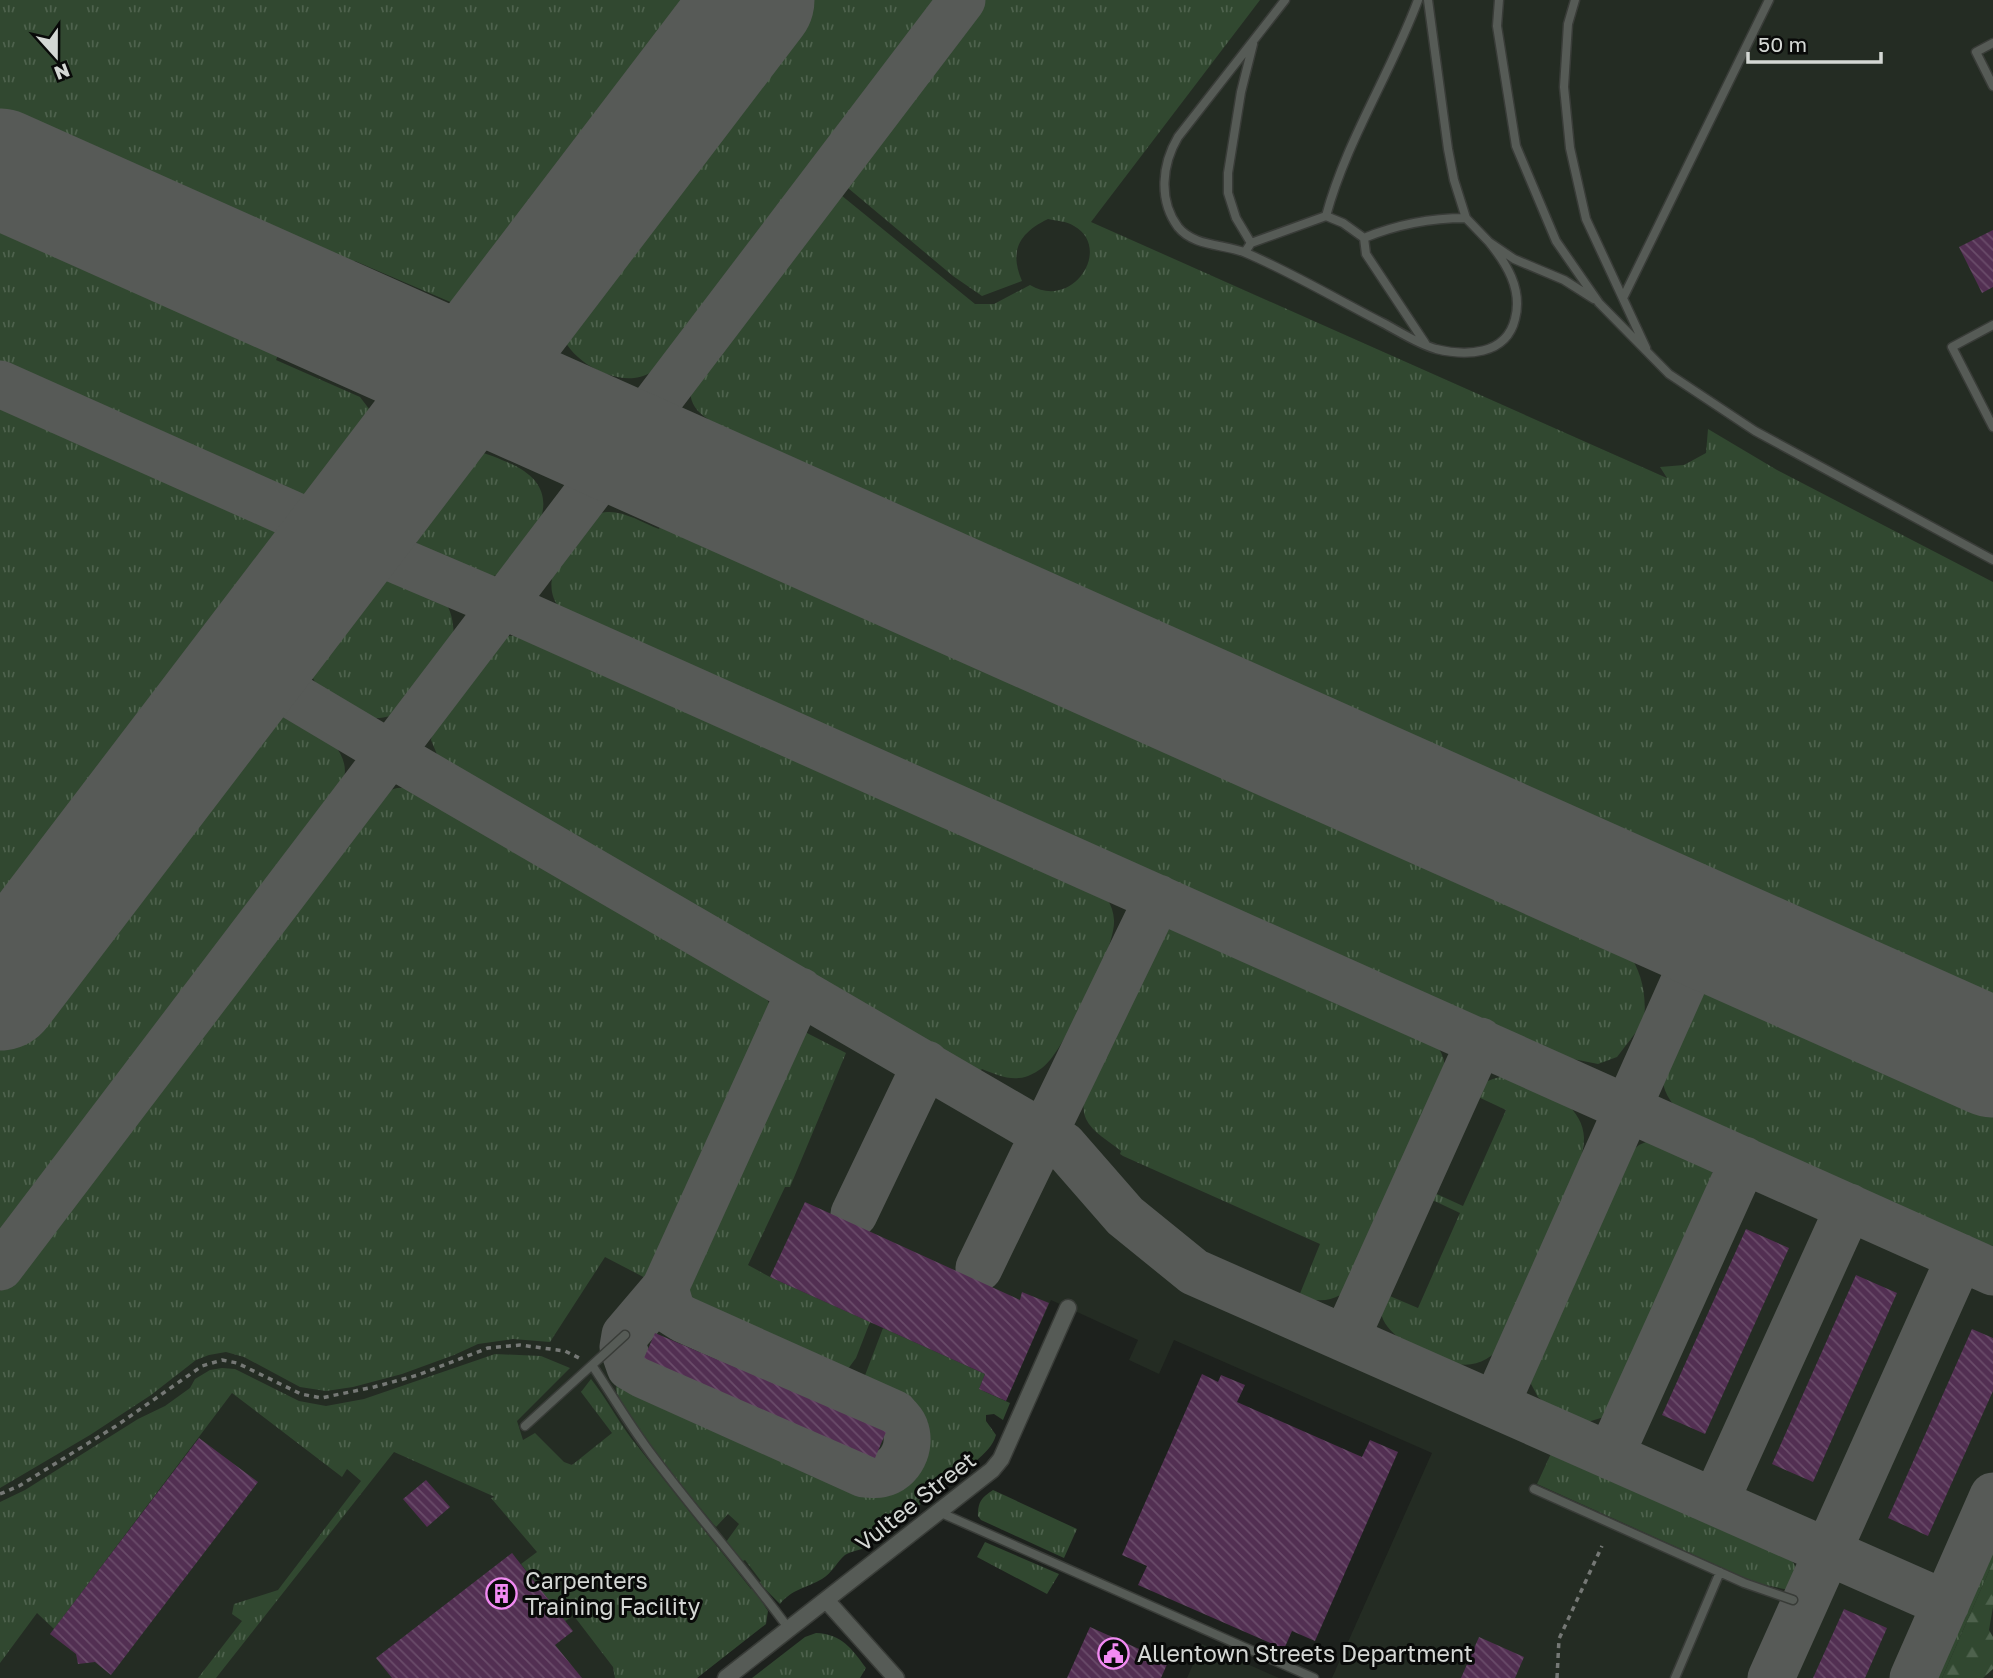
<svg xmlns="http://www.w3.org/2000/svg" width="1993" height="1678" font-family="'Golos Text',sans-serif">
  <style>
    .built { fill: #242c23 }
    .grass { fill: url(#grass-tufts) }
    .forest { fill: url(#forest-firs) }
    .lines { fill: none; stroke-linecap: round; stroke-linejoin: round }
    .taxiway { stroke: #575a57; stroke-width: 47 }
    .runway { stroke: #575a57; stroke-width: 119 }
    .building { fill: url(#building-back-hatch) }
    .service-casing { stroke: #393c38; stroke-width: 11 }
    .minor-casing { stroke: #393c38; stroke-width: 19 }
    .path { stroke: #757875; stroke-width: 3.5; stroke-dasharray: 5 5; stroke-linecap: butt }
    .service { stroke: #565b56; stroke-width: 8 }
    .minor { stroke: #565b56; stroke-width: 16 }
    .labels { text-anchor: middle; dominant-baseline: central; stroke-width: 6; stroke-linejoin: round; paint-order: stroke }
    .street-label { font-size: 23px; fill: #d4d7d4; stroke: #090a09 }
    .poi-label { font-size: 23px; fill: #d4d7d4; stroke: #090a09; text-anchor: start }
  </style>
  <defs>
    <pattern id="grass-tufts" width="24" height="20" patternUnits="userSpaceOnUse" patternTransform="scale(1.75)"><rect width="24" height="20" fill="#314830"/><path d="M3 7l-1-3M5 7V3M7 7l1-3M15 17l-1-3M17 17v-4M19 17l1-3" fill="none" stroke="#4e624d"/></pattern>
    <pattern id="forest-firs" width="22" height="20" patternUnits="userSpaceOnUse" patternTransform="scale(1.75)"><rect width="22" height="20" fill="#314830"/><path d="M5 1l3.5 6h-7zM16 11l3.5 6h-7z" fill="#4e624d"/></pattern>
    <pattern id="building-back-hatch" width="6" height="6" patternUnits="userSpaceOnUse" patternTransform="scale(1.75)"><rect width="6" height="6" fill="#522f52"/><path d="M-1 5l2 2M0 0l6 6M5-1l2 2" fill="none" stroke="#6a4c6a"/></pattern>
  </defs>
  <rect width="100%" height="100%" fill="#1d211d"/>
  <path class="built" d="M0,0h1993v623l-806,-358 806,369v1044h-661l100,-225 -258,-113 -15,34 -30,-14 9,-20 -87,-40 -45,101 -27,-12 -35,69 -198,136 20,30 -69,54h-697z
    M1202,1644l77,34h-92z"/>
  <path class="grass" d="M0,0h720l-223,293c-13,10 -25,13 -42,11l-100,-43 -44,13 -311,-139z
    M796,0h144l-281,368c-8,5 -16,9 -25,10 -27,3 -67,-20 -73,-47 -2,-6 0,-15 0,-22z
    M982,0h278l-169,222 576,256 -7,-11 24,-2 22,-12 2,-24 69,41 216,112v440l-1296,-576 11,-27c-16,-10 -23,-25 -13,-43l141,-185 139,113h19l36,-19c43,26 83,-37 44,-59 -8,-5 -17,-5 -26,-7 -29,14 -39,32 -26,62l-40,15 -29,-20 -111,-93z
    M0,202l288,129 -12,29 84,37 16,21 3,18 -3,13 -34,45 -15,7 -22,1 -305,-136z
    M0,397l269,122c26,18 20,43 5,65l-274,361z
    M471,451c13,1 24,6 36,11 46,19 44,50 18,86 -24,32 -35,36 -72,20 -8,-3 -18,-6 -25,-11 -12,-10 -22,-35 -18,-49l40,-53z
    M671,501l913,408c42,32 68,63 59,119l-3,-1 -23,30 -19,7 -55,-11 -959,-427c-14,-8 -29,-17 -32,-34 -5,-25 28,-78 55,-80 18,-1 36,11 52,17z
    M380,571l9,1c38,16 65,17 65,66 -6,13 -40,62 -50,70 -37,32 -110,-18 -95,-66 4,-12 18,-25 26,-35 13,-17 23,-30 45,-36z
    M521,635l26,6 546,243c12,10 20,20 21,36 2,27 -44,113 -61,136 -6,9 -15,16 -25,20 -16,6 -31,-1 -46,-7l-4,4 -144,-87 -6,2 -387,-224 -10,-24 3,-19 50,-67 23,-18z
    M272,713c33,5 90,34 68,77l-317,418 -23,21v-183l243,-321z
    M416,787l346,199 10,25 -2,11 -117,260 -48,-25 -55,85 -37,-3 -35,5 -24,11 -52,19 -49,13 -27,4 -26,-4 -56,-30 -18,-5 -17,3 -13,5 -45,35 -61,40 -90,53v-197l377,-497 20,-6z
    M1171,927h18l230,102c24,16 31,35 23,62l-85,188c-14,21 -35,26 -58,17l21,-52 -197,-88 -3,-2 1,-3c-11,-9 -29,-19 -35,-32 -13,-31 26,-107 39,-137 5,-11 9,-24 16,-34 7,-11 19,-17 30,-21z
    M1717,967l263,116 13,11v152l-25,-5 -37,-14 -250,-114c-11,-11 -19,-23 -19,-39 0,-15 31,-87 41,-97 4,-4 10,-7 14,-10z
    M800,1032l7,1 39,20 -56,134h-5l-37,78 22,12 100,45 -14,36 -17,23 -138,-61c-16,-17 -19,-24 -17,-48l103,-228 6,-9z
    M1504,1076c31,3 80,27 80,62 0,14 -6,30 -10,43l2,1 -70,158c-24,33 -48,28 -81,13 -21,-9 -57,-31 -40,-59l33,14 42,-95 -34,-16 2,-7 35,16 43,-96 -32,-15c5,-13 18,-16 30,-19z
    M1655,1138l42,17 14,12 5,26 -92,206 -20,18 -23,7 -30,-16 -13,-11 -7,-13 2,-34 85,-187 21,-18z
    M883,1328l102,46 -6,15 31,14 -7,17 -9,-6 -8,1v6l10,14c-3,11 -12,19 -20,26l-77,60c-22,8 -15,10 -29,23 -7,7 -18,6 -25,11 -8,7 -13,18 -23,24 -15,9 -30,10 -42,25l-21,-21 2,-2 -16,-21 -2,1 -17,-19 13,-18 -11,-10 -12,13c-19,-24 -98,-113 -100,-138 0,-6 3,-10 6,-15l243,110c44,8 49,-29 63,-62l-73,-33 9,-11z
    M495,1354l46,2 29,12 -53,53 6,19 12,-7 29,29 8,3 40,-32 -31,-41 10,-13c15,19 26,40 40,59l120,151 2,-1 15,23 -2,13 -69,54h-82l-2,-11 -39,-51 -9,5 -44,-57 16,-12 -46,-54 4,-1 -101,-45 -178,226h-18l44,-57 -10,-7 2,-10 44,-14 83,-109 -14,-12 -5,8 -110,-84 -178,236 -17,-16 -37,50v-161l25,-12 113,-71 27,-13 25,-18 5,-9 15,-9 12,-2 13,1 64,32 27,5 38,-7z
    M1554,1447l10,1 213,96c15,15 26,25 17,47l-38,-8 -219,-99z
    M993,1490l84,39 -13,29 -83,-38 -3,-4c0,-14 3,-18 15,-26z
    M1993,1536v26l-51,116h-12z
    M985,1542l74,32 -12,20 -70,-37z
    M816,1633c26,1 36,16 50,35l-6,10h-108l53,-41z"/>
  <path class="forest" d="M1993,1562v45l-4,23 4,7v32l-10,9h-41z"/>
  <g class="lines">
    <path class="taxiway" d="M0,384l345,154 157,67 1491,667
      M246,668l143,85 674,392 62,71 69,56 752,332
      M854,1214l72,-150
      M0,1267l962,-1267
      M979,1268l179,-370
      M665,1288l7,24 11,7 212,95c3,4 9,9 10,14 7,18 -4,42 -24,46 -5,1 -12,0 -17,0l-222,-100 -12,-7 -7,-20 2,-12 40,-47 135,-297
      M1346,1338l134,-297
      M1496,1404l211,-474
      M1610,1456l134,-296
      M1715,1502l134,-295
      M1771,1678l189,-421
      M1913,1678l80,-182"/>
    <path class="runway" d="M0,168l1993,890
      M0,991l755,-991"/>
  </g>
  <path class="building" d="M1993,230v57l-11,6 -23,-46z
    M805,1202l215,98 2,-8 27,11 -43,98 -27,-12 6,-15 -215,-97z
    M1746,1229l43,19 -84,186 -43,-19z
    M1856,1275l41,18 -84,189 -41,-18z
    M1972,1329l21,9v53l-65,145 -40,-18z
    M655,1333l231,99 -11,26 -231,-100z
    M1202,1374l16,8 3,-7 24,10 -8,17 125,55 8,-17 28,12 -83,189 -23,-10 -8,18 -146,-64 9,-19 -25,-11z
    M199,1438l59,44 -147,193 -16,-13 -17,2 -2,-10 -26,-20z
    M426,1480l24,27 -23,20 -24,-28z
    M512,1553l61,78 -18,14 27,33h-190l-16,-20z
    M1844,1609l43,19 -22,50h-52z
    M1090,1627l78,35 -7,16h-94z
    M1479,1637l45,20 -9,21h-54z"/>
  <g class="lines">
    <defs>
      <path id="service" d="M1285,0l-107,137c-16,27 -20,63 0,90 16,20 47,17 68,26 47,20 92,47 137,70 17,9 35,21 53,26 29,7 70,7 79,-30 8,-30 -9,-56 -26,-77
        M1428,0l20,149 6,31 12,38 23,24 25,17 50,21 30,19
        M1499,0l-2,26 19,120 40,95 43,62 70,71 86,57 238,129
        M1575,0l-7,24 -4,63 6,61 16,71 60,129
        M1993,43l-17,9 17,34
        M1326,216c20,-75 65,-143 92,-216
        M1364,238l2,16 59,89
        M1251,243l-15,-25 -8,-25v-20l13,-81 12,-48
        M1245,252l6,-9 75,-27 17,7 21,15c34,-14 66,-20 102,-20
        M1623,298l146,-298
        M1993,325l-41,22 41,80
        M592,1365c20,30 38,61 60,90 44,59 93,114 137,174
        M525,1426l100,-91
        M1534,1489l210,94 49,17
        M939,1512l375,166
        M1675,1678l45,-106"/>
      <path id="minor" d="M826,1600l70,78
        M726,1678l266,-208 9,-11 67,-151"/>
    </defs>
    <use href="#service" class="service-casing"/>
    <use href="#minor" class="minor-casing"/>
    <path class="path" d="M0,1494l19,-8 97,-60 86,-60 20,-6 15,3 64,31 20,4 53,-11 44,-12 70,-27 32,-3 45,6 16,8
      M1557,1678l2,-39 43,-93"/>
    <use href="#service" class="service"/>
    <use href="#minor" class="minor"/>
  </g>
  <defs>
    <symbol id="building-ring" viewBox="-11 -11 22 22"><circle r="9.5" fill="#090a09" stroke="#f28af3" stroke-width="1.5"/><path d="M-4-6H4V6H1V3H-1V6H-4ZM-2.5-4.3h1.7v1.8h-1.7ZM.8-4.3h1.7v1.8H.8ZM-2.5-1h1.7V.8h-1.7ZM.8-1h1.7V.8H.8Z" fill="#f28af3"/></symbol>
    <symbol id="civic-ring" viewBox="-11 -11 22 22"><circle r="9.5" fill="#090a09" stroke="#f28af3" stroke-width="1.5"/><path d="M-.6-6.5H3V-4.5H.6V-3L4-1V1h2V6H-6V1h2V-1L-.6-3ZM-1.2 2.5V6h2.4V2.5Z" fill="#f28af3"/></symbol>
  </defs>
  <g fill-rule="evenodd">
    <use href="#building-ring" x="484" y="1576" width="35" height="35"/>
    <use href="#civic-ring" x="1096" y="1636" width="35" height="35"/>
  </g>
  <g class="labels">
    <g class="street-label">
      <text transform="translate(915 1501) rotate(-38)">Vultee Street</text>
    </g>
    <g class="poi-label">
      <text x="525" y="1580">Carpenters<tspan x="525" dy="26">Training Facility</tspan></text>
      <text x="1137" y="1653">Allentown Streets Department</text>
    </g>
  </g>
  <g transform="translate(56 56) rotate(159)" stroke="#090a09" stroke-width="5" paint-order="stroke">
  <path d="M0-5L12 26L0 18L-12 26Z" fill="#d4d7d4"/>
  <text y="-10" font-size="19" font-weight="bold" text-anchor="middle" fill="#d4d7d4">N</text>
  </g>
  <path d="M1748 52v10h133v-10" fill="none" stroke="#d4d7d4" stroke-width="3.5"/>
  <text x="1758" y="52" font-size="21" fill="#d4d7d4" stroke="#090a09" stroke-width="5" paint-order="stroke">50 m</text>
</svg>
